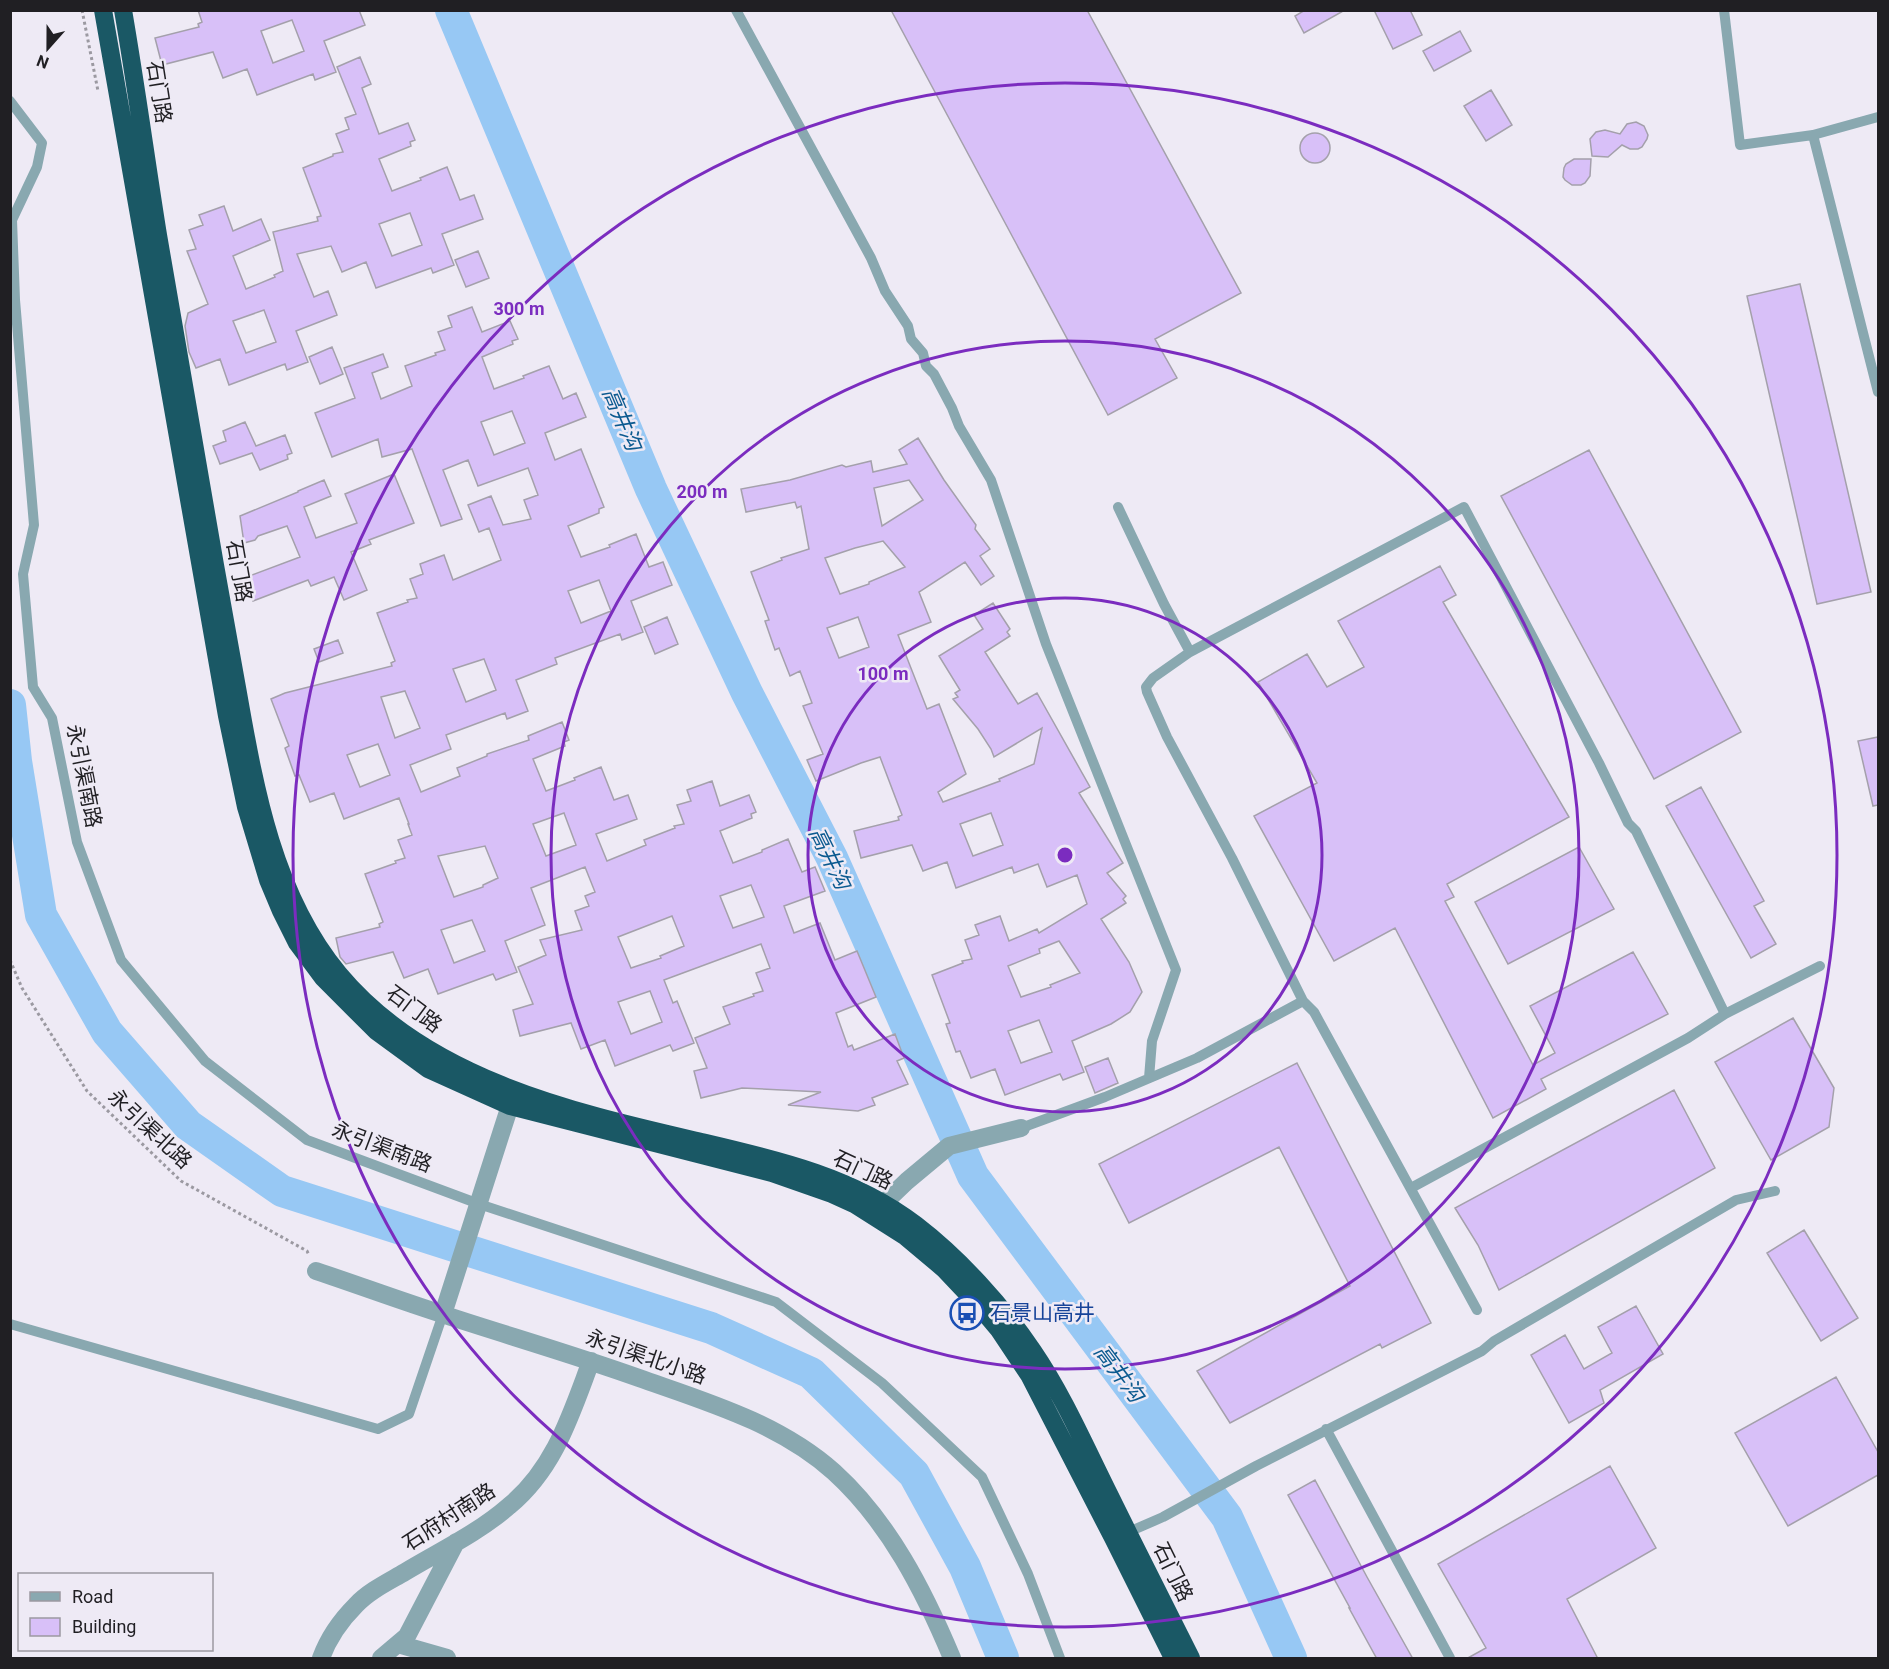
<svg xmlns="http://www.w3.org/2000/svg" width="1889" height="1669" font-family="Roboto,'Noto Sans SC',sans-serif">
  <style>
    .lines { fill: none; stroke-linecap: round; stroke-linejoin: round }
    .river { stroke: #97c8f4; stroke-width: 32 }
    .building { fill: #d8c0f8; stroke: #a4a0ab; stroke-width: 1.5; fill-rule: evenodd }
    .path { stroke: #9b99a1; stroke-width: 3; stroke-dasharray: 3 3; stroke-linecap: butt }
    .lane { stroke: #89a8b0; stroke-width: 10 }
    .street { stroke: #89a8b0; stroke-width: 18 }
    .highway { stroke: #1a5865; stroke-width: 18 }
    .ring { fill: none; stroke: #7b2cbf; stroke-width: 3 }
    .labels { text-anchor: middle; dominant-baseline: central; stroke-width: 5; stroke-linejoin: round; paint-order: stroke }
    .street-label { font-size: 21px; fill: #201f23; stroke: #eeeaf5 }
    .transit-label { font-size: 21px; fill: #164399; stroke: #eeeaf5; text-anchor: start }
    .water-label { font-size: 22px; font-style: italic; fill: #0b5a90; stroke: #eeeaf5 }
    .centre { fill: #7b2cbf; stroke: #eeeaf5; stroke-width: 3 }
    .ring-label { font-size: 18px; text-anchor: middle; font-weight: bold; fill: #7b2cbf; stroke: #eeeaf5; stroke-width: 5; stroke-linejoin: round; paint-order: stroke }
  </style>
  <rect width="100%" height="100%" fill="#eeeaf5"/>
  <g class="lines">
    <path class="river" d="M451,10l200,479 96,204 85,165 141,318 254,341 64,141
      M10,705l6,56 25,154 66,117 81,93 94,66 429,137 100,45 103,101 51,93 38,91"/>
  </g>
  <path class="building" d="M198,10h161l6,15 -41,16 12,31 -21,8 -2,-6 -56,21 -10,-26 -24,9 -10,-26 -51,13 -7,-27 44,-11 -1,-3 4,-2zM292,20l12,31 -31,12 -12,-32z
    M891,10h196l154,283 -86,46 22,39 -69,37z
    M1305,10h40l-41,23 -9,-17z
    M1374,10h36l12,25 -29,14z
    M1460,31l11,20 -37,20 -11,-20z
    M360,57l11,27 -9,4 17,46 29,-11 7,17 -5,2 1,4 -32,13 13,32 29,-11 -1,-2 27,-11 13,33 14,-5 9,24 -41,15 12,31 -21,8 -2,-5 -55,20 -10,-26 -24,10 -11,-26 -34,8 17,43 14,-6 9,24 -41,16 12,31 -21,8 -2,-6 -56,21 -9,-26 -24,9 -7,-16 -4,-26 3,-13 20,-9 -21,-53 9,-2 -7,-19 14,-5 -4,-10 25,-9 9,25 28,-12 9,21 -37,16 13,33 29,-12 -1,-2 9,-4 -10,-39 45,-11 -1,-4 4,-1 -18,-48 30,-12v-2l10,-2 -7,-18 13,-5 -4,-11 11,-4 -19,-47zM410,213l12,32 -30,11 -13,-32zM264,310l12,32 -30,11 -13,-32z
    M1491,90l21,35 -26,16 -22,-35z
    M1636,122l8,4 4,9 -1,4 -5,8 -4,2h-8l-8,-4 -14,12 -16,-1 -2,-17 6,-7 9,-2 15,4 7,-10z
    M1300 148a15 15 0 1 1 30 0a15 15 0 1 1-30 0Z
    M1574,159h17l-1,17 -5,7 -4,2h-9l-7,-5 -2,-3 1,-9 2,-4z
    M478,251l11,27 -23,9 -11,-27z
    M1800,284l71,308 -54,12 -70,-308z
    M472,307l10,25 28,-11 8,18 -6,2 1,3 -31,13 12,32 30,-11 -1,-2 26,-10 14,33 13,-6 10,24 -41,16 10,27 26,-11 23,58 -5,2v4l-31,13 13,31 29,-10 -1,-2 27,-11 13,33 14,-5 9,23 -41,16 12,31 -21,8 -2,-6 -65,24 2,6 -41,16 12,31 -21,8 -2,-6 -59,22 5,14 -41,16 11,27 39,-16 -3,-8 30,-12v-2l42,-14 -1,-4 34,-14 7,18 -5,2 1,4 -32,13 13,32 29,-11 -1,-2 27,-11 13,33 14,-5 9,24 -41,15 11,27 39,-16 -2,-5 31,-12 -1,-2 10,-2 -7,-19 14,-4 -4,-11 25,-9 8,25 29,-11 7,17 -5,2 1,4 -32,13 13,32 29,-11v-2l26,-11 14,33 13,-5 10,24 -41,15 10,27 26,-10 15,37 22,-9 19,46 -40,16 12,34 4,-2 2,5 41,-16 9,24 -7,3 11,23 -36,14 3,7 -17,6 -70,-6 33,-13 -79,-4 -41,10 -7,-27 13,-3 -12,-30 35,-14 -7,-17 31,-11 -1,-2 10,-3 -7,-18 14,-5 -9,-24 -97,36 9,23 4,-2 17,42 -21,8 -3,-6 -55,21 -10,-26 -24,9 -10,-26 -51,13 -7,-26 20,-6 -15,-37 28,-12 -6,-15 42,-10 -7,-19 14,-5 -4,-10 10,-4 -10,-25 -54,21 14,37 -40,16 12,31 -21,8 -3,-6 -55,20 -10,-25 -24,9 -11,-26 -47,12 -6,-7 -4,-19 44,-11 -1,-3 4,-2 -18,-48 31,-11 -1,-2 10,-3 -7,-18 14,-5 -4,-11h1l-10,-26 -55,21 -10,-26 -24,9 -11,-27 -4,1 -10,-28 4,-2 -18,-47 14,-6 107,-27 -1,-3 4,-2 -18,-48 31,-11 -1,-2 10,-2 -7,-19 13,-5 -3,-10 24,-9 9,25 48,-20 -12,-32 -10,4 -11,-27 23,-9 12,29 28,-6 -7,-19 14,-5 -10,-27 -50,18 -10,-26 -25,10 19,49 -21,7 -29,-77 -30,8 -4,-18 -46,18 -17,-44 40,-15 -11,-30 39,-14 5,13 -16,6 9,26 31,-13 -7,-20 31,-11 -1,-2 10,-3 -7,-18 14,-5 -4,-11zM512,411l13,32 -31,12 -13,-33zM599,580l12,31 -30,12 -13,-32zM484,659l12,31 -30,12 -13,-33zM405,691l15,37 -25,10 -14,-41zM378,744l12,31 -30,12 -13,-32zM564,813l12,32 -30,11 -13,-32zM485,846l13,32 -15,7v2l-29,10 -16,-41zM751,885l13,32 -31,11 -13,-32zM672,916l12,30 -24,10 1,2 -30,10 -13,-31zM472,920l13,31 -31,12 -13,-33zM650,991l12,31 -31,12 -13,-32z
    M332,347l11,27 -23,10 -11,-27z
    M245,422l11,24 29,-11 7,18 -5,2 1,4 -28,11 -8,-17 -32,11 -7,-18 13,-5 -3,-10z
    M918,438l26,42 32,45 -1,4 15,20 -10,7 14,20 -13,9 -16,-23 -46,30 12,30 -33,13 29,74 12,-5 27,70 -28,18 5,10 57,-21 -1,-2 35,-15 8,-36 -48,29 -3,-8 -13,-20 -25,-30 5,-2 -3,-4 5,-3 -21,-34 44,-27 -9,-14 19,-12 17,26 -3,3 3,4 -25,16 33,52 19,-11 53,94 -11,6 44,70 -16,10 19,23 -3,3 3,4 -25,16 28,43 13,30 -12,20 -19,12 -39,17 12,31 -21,8 -3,-6 -55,21 -10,-26 -24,9 -11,-27 -4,1 -10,-28 4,-1 -18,-48 31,-12 -1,-2 10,-2 -7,-19 14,-5 -4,-10 25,-9 9,25 28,-12 2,4 48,-29 -10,-29 -30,12 -9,-23 -24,9 -2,-6 -56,21 -9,-26 -24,9 -11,-26 -51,13 -7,-27 45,-11 -1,-3 4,-2 -22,-58 -19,6 -45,18 -9,-21 16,-6 -20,-48 9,-3 -12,-32 -10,5 -11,-28 -4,2 -10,-29 4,-1 -18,-48 31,-12 -1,-2 28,-9 -8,-43 -4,2 -2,-6 -49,10 -5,-23 49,-9 52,-15 4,2 25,-6 2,11 34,-8 -8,-14zM909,480l14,20 -41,26 -8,-38zM883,541l22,26 -36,15v2l-29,10 -15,-36 30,-10zM858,617l11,30 -30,11 -12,-30zM991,813l12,32 -30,11 -13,-32zM1059,941l21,32 -30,12 1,2 -30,10 -13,-31 32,-13 -1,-4zM1039,1020l13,32 -31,11 -13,-32z
    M1589,450l152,282 -87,47 -153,-283z
    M394,474l20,49 -45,17 2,4 -20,8 16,38 -23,10 -10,-23 -23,9 -3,-6 -55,21 -9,-23 56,-21 -13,-31 -29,10 -3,4 -11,3 -4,-27 58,-24v-1l26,-11 7,16 -27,11 12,31 41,-15 -12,-29z
    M1440,566l16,29 -13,7 126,215 -122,67 7,13 -9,4 88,164 22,-12 -25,-47 103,-54 35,62 -127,65 5,10 -53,29 -98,-190 -61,33 -80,-145 63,-33 -59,-101 49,-28 20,33 37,-20 -26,-46z
    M667,617l11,27 -23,10 -11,-27z
    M338,640l5,13 -24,9 -5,-13z
    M1878,737v68l-5,1 -15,-65z
    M1701,787l63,114 -10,5 22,38 -25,14 -85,-152z
    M1579,847l35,62 -106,55 -33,-62z
    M1793,1018l41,70 -5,39 -58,33 -56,-98z
    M1108,1058l10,25 -23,10 -10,-26z
    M1297,1063l134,260 -49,25 -2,-4 -150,79 -33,-52 153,-85 -71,-139 -150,76 -30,-59z
    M1674,1090l41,78 -216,122 -21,-45 -23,-37z
    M1804,1230l54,88 -37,23 -54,-88z
    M1636,1306l27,48 -63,36 4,13 -35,20 -38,-68 34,-20 19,34 28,-16 -14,-26z
    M1836,1377l42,75v23l-90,51 -53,-93z
    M1610,1466l46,82 -89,51 31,60h-132l20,-11 -48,-84z
    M1315,1480l52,97 46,82h-36l-28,-51h1l-62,-113z"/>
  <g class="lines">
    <path class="path" d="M82,10l16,81
      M10,960l12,28 65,103 94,90 126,70 2,4"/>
    <path class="lane" d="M736,10l135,248 14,33 23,35 3,13 12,14 3,13 8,8 18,34 7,18 32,54 55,164 130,326 -24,71 -3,37
      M1724,10l16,135 73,-10 65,-18
      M10,101l32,42 -5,24 -25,53 3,80 19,225 -11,49 10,113 19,31 25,124 44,118 84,101 102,79 172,64 297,98 106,81 100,94 46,97 32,84
      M1813,135l65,257
      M1118,507l46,97 26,48
      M1303,1001l-71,-143 -65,-121 -20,-45 -1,-5 7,-9 37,-26 274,-145 135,256 29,60 8,8 89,183
      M1021,1128l84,-31 92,-39 106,-57 11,11 163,298
      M1411,1188l277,-150 37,-24 95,-48
      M10,1324l368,105 31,-15 34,-100
      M1326,1429l124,229
      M1124,1534l39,-17 93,-51 226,-115 12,-10 242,-141 39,-9"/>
    <path class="street" d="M875,1215l9,-12 23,-22 42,-35 72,-18
      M316,1271c42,14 85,30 129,44 64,21 130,40 194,63 68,24 140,45 195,94 55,50 90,119 118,186
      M443,1314l71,-221
      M398,1644l49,14
      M321,1658c7,-19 20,-38 35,-53 13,-14 32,-23 49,-33 35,-21 73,-39 104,-66 46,-38 62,-92 82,-145
      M381,1658l26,-22 49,-94"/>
    <path class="highway" d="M103,10l124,706 19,91 22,73 13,31 16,32 26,35 53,53 52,38 82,37 262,67 60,21 22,10 52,33 38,32 34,36 21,25 30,45 84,163 60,120
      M123,10c13,75 23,150 35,225 18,110 37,220 57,330 8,43 15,85 23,128 17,97 36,203 101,281 89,107 238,139 367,169 73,17 149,35 210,82 43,33 86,80 117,126 30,44 52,95 76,143 27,55 55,110 82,164"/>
  </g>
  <g class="ring">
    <circle cx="1065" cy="855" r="257"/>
    <circle cx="1065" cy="855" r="514"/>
    <circle cx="1065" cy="855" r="772"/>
  </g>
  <defs>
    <symbol id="bus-ring" viewBox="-11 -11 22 22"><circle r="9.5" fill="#eeeaf5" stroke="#1a4fb4" stroke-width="1.5"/><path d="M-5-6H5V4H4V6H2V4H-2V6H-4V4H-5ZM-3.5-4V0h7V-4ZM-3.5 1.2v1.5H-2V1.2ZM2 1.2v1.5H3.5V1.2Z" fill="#1a4fb4"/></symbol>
  </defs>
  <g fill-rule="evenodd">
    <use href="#bus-ring" x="948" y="1294" width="38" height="38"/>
  </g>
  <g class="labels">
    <g class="street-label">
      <text transform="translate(159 92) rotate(81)">石门路</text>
      <text transform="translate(239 571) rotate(80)">石门路</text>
      <text transform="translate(84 776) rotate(79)">永引渠南路</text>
      <text transform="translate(414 1009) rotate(37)">石门路</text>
      <text transform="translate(150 1129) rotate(43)">永引渠北路</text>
      <text transform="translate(382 1147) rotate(21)">永引渠南路</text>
      <text transform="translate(863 1170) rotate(25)">石门路</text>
      <text transform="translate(646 1357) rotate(19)">永引渠北小路</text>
      <text transform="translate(449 1517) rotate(-33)">石府村南路</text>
      <text transform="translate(1173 1572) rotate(64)">石门路</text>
    </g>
    <g class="transit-label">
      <text x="990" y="1313">石景山高井</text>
    </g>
    <g class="water-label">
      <text transform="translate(622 419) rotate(67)">高井沟</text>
      <text transform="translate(830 858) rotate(64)">高井沟</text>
      <text transform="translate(1119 1373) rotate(53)">高井沟</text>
    </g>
  </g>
  <circle cx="1065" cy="855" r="9" class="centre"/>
  <g class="ring-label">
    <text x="519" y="315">300 m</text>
    <text x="702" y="498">200 m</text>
    <text x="883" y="680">100 m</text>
  </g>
  <rect width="1889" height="1669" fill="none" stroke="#201f23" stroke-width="24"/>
  <rect x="18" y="1573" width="195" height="78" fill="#eeeaf5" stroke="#9c99a1" stroke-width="1.5"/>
  <rect x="30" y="1592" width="30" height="9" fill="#89a8b0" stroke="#9c99a1" stroke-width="1.5"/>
  <text x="72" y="1603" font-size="18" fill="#201f23">Road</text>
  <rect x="30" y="1618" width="30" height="18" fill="#d8c0f8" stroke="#9c99a1" stroke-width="1.5"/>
  <text x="72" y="1633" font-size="18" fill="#201f23">Building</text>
  <g transform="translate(48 48) rotate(201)" stroke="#eeeaf5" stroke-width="4.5" paint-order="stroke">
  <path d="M0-4.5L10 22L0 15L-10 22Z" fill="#201f23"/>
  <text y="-9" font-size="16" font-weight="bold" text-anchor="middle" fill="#201f23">N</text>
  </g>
</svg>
